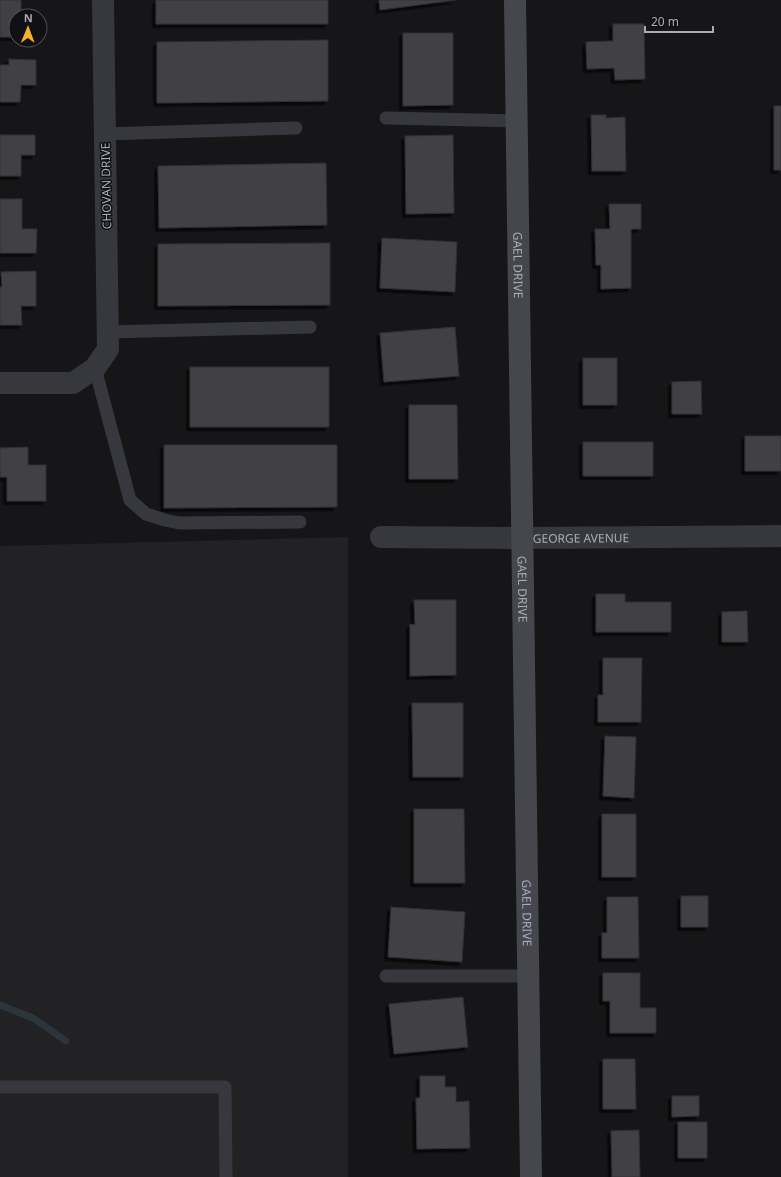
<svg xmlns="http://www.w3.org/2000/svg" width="781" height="1177" font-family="'Noto Sans',sans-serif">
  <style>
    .built { fill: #222225 }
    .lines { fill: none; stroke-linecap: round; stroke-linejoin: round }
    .stream { stroke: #2c353c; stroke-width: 7 }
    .building { fill: #404145; stroke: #303034; filter: url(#shadow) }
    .lane { stroke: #37383d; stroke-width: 13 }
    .street { stroke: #37383d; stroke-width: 22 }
    .secondary { stroke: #45474d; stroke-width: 22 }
    .labels { text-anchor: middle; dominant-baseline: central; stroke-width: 3; stroke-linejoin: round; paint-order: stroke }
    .street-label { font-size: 12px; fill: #a8adb8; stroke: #111113 }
  </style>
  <defs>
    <filter id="shadow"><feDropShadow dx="-3.5" dy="3.5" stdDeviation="0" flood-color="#0009"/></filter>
  </defs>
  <rect width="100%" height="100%" fill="#161618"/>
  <path class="built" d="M348,537v640h-348v-631z"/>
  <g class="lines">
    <path class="stream" d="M0,1005l33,13 33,23"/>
  </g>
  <path class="building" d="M0,0h21v13h13v3h-18v21h-16z
    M156,0h172v24h-172z
    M379,0h77l-76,10z
    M613,24h31l1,55 -30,1 -1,-12 -27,1 -1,-27 27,-1z
    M403,33h50v72l-50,1z
    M328,40v61l-171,2v-61z
    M9,59l27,1v25h-15l-1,17h-20v-37h9z
    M774,106h7v64h-7z
    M591,115h15v3l19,-1 1,54h-34z
    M0,135h35v20h-14v21h-21z
    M453,135l1,78 -48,1 -1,-78z
    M326,163l1,62 -168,3 -1,-62z
    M0,199h22v30h15l-1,24h-36z
    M609,204h32v25h-10v59l-30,1v-24h-5l-1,-36h15z
    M382,238l75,4 -2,50 -75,-4z
    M330,243v62l-172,1v-62z
    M36,271v35h-15l1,19h-22v-38h2l-1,-15z
    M455,327l4,49 -75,6 -4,-49z
    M583,358h34v47h-34z
    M190,367h139v60h-139z
    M701,381l1,33h-30v-32z
    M409,405h48l1,74h-49z
    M745,436h36v35h-36z
    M583,442h70v34h-70z
    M164,445h173v62l-173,1z
    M28,447v18h18v36h-39v-24h-7v-29z
    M596,594h29v8h46v30h-75z
    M414,600h42v75l-46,1v-52l5,1z
    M747,611l1,31h-26v-30z
    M603,658h39l-1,64h-43v-27h5z
    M412,703h51v74h-50z
    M605,736l31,1 -2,61 -31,-2z
    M414,809h50l1,74h-51z
    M602,814h34v63h-34z
    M681,896h27v31h-27z
    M607,897h31l1,61h-37v-25h5z
    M391,907l74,5 -3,50 -74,-5z
    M603,973h37v35h16v25h-46v-32h-7z
    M463,997l5,50 -74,7 -5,-50z
    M603,1059h32l1,50h-33z
    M420,1076h25v11h11v15l13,-1 1,47 -53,1 -1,-51h4z
    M672,1096h27v20l-27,1z
    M678,1122h29v36h-29z
    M639,1130l1,47h-28l-1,-46z"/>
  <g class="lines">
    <path class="lane" d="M386,118l130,3
      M105,134l191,-6
      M108,332l202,-5
      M95,368l35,132 16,14 19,6 14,3 121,-1
      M386,976h143
      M0,1087h225l1,90"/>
    <g class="street">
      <path d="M0,383h73l22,-15 13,-19 -5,-349"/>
      <path id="s1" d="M381,537l142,1 258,-2"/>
    </g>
    <path class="secondary" id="s2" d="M515,0l16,1177"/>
  </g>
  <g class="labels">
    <g class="street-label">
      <text transform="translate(106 186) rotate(-91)">CHOVAN DRIVE</text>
      <text stroke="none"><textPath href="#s2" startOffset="265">GAEL DRIVE</textPath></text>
      <text stroke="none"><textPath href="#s1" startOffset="200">GEORGE AVENUE</textPath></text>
      <text stroke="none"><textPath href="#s2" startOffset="589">GAEL DRIVE</textPath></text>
      <text stroke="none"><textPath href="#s2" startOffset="913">GAEL DRIVE</textPath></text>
    </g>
  </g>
  <g transform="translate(28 28) rotate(1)"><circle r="19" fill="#111113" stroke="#4d4f55"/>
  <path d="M0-3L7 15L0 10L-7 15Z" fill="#f2b134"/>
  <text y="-6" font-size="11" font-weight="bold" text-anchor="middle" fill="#a8adb8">N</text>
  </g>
  <path d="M645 26v6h68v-6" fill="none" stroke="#a8adb8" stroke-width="2"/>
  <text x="651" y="26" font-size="12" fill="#a8adb8" stroke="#111113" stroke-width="3" paint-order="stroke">20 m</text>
</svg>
